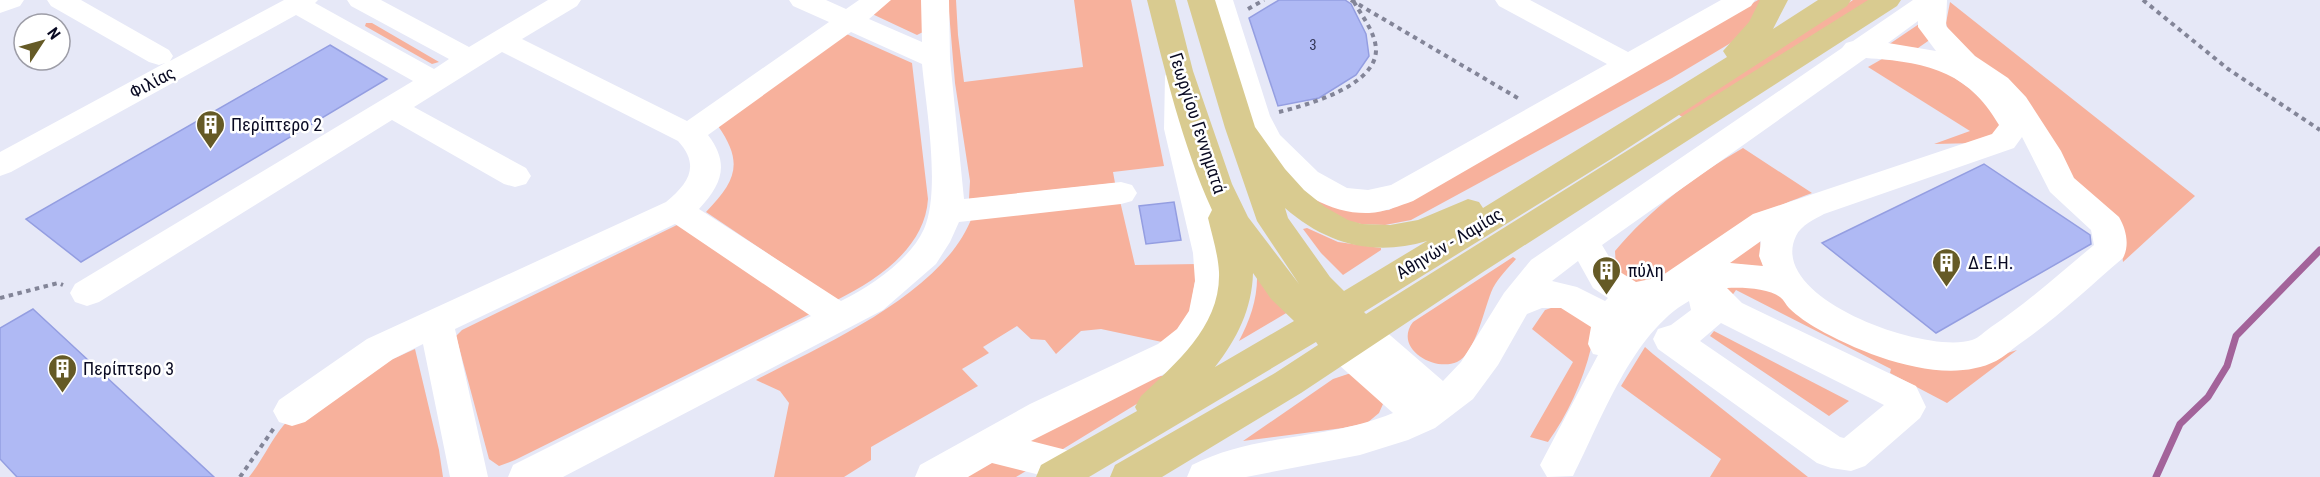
<svg xmlns="http://www.w3.org/2000/svg" width="2320" height="477" font-family="'Roboto Condensed',sans-serif">
  <style>
    .green { fill: #f7b19c }
    .lines { fill: none; stroke-linecap: round; stroke-linejoin: round }
    .stream { stroke: #a3639a; stroke-width: 7 }
    .building { fill: #afb9f4; stroke: #949ee1; stroke-width: 1.5 }
    .path { stroke: #838598; stroke-width: 4; stroke-dasharray: 4.5 4.5; stroke-linecap: butt }
    .minor { fill: #fff; fill-rule: evenodd }
    .major { fill: #d9cb90; fill-rule: evenodd }
    .labels { text-anchor: middle; dominant-baseline: central; stroke-width: 5; stroke-linejoin: round; paint-order: stroke }
    .number-label { font-size: 15px; fill: #323656 }
    .street-label { font-size: 18px; fill: #090a22; stroke: #fff }
    .poi-label { font-size: 18px; fill: #090a22; stroke: #fff; text-anchor: start }
  </style>
  <rect width="100%" height="100%" fill="#e6e8f7"/>
  <path class="green" d="M888,0h34l1,32 -6,3 -47,-22z
    M948,0h8l2,35 6,47 119,-15 -9,-67h57l33,166 -51,6 2,11 -146,16 1,-18 -15,-98z
    M1758,0h9l-25,35 -13,9 -57,34 -261,142 -26,5 -24,-1 -13,-3 -33,-17 -10,-18 65,25 19,-1z
    M1853,0h19l-185,120 -11,-7z
    M1950,2l245,194 -72,66 -4,-37 -43,-43 -126,-146 -4,-13z
    M1922,22l9,17 -13,9 -33,-1z
    M366,23h6l67,39 -7,2 -67,-38z
    M842,32l70,31 16,136c-3,49 -51,81 -91,101l-131,-88c30,-31 38,-49 12,-86z
    M1882,59l51,4 65,45 2,25 -23,10 -43,1 36,-13 -102,-64z
    M1743,148l69,45c-10,4 -20,7 -30,12 -47,26 -105,80 -159,79l-7,-16 -1,-17c34,-41 81,-76 128,-103z
    M1120,201l15,64 63,-1 -10,58 -26,20 -61,-13 -20,2 -25,23 -11,-14 -14,-1 -14,-13 -34,21 6,6 -27,16 16,17 -107,61v13l-27,17h-70l15,-74 -9,-12 -24,-11c68,-36 187,-86 216,-163z
    M679,224l135,88 -299,148 -16,6 -10,-7 -33,-123 6,-6z
    M1307,228l31,14 43,6v2l-38,25 -22,-22 -18,-24z
    M1759,232l4,35 -37,-4z
    M1513,257l3,2c-9,10 -17,18 -23,29 -9,19 -17,66 -36,74 -23,10 -64,-14 -44,-40z
    M1257,273l31,39 -49,29c11,-21 19,-43 18,-68z
    M1722,276l30,3 59,33 171,49 35,-11 -70,53 -57,-30 1,-4 -155,-79 -7,10z
    M1557,306l35,14c0,9 1,20 -1,28 -8,33 -24,68 -43,94l-18,-5 43,-75 -41,-33 13,-19z
    M1714,331l135,70 -20,15 -119,-80z
    M1645,347l8,7 155,123h-98l11,-18 -100,-73z
    M415,349l24,101 4,27h-194c13,-16 21,-35 34,-51 25,-31 95,-60 132,-77z
    M1354,372l29,32 -4,9 -12,10 -24,5 -100,13 90,-62z
    M1168,375l-15,19 -90,55 -10,1 -26,-5 1,-5 127,-63z
    M993,462l33,9 -10,6h-51z"/>
  <g class="lines">
    <path class="stream" d="M2156,477l24,-53 28,-27 19,-31 9,-30 84,-86"/>
  </g>
  <path class="building" d="M1279,0h66l6,4 15,30 3,22 -13,19 -37,23 -41,8 -29,-88z
    M330,45l57,34 -306,183 -55,-43z
    M1984,164l106,71 1,9 -155,89 -114,-90z
    M1174,202l7,38 -35,4 -7,-38z
    M33,309l181,168h-197l-17,-18v-131z"/>
  <g class="lines">
    <path class="path" d="M1351,0l170,100
      M2143,0l85,69 92,61
      M1248,9l16,-9
      M1279,112c28,-7 98,-26 97,-63 -1,-17 -14,-33 -22,-47
      M0,298l58,-15 5,2
      M240,477l34,-49"/>
    <path class="minor" d="M0,0h24l-4,6 -20,7z
      M47,0h34l88,50 4,6 -3,5 114,-61h34l-3,3 119,66 15,-10 -98,-53 -4,-6h34l88,47 79,-47h33l-4,6 -55,33 165,82 142,-99 -36,-16 -4,-6h37l20,9 13,-9h32l-22,19 53,23 -1,-42h28l1,59 14,140 157,-17 11,3 5,8 -5,8 -11,3 -162,18 -9,20 -14,22 -53,46 -320,167h-55l5,-12 298,-149 -136,-92 -220,105 33,148h-38l-27,-133 -30,15 -88,63 -13,4 -13,-4 -6,-11 6,-11 88,-61 299,-137c22,-18 35,-36 12,-61l-176,-89 -88,55 112,61 5,8 -5,8 -11,3 -11,-3 -112,-64 -293,182 -12,4 -12,-4 -5,-9 5,-9 338,-203 -117,-66 -285,157 -11,4v-24l165,-89 -6,2 -10,-3 -98,-56zM851,32l71,32c4,43 19,127 2,165 -14,31 -53,57 -83,72l-142,-92c23,-25 31,-45 9,-74z
      M1205,0h28l37,116 10,19 38,37 29,16 21,2 23,-5 216,-121 -108,-58 -4,-6h35l98,52 93,-52h34l-4,6 -338,195c-14,5 -28,11 -44,12 -55,2 -112,-48 -129,-97z
      M1913,0h34l-1,26 29,30 33,22 18,19 35,54 13,27 45,39c7,12 11,28 4,41 -34,29 -67,61 -105,87 -7,5 -14,12 -22,16 -51,26 -132,-6 -178,-32 -9,-5 -21,-13 -29,-21 -3,-3 -5,-8 -9,-11 -12,-9 -38,-10 -53,-9l15,15 174,83 10,21 -6,11 -55,48 -14,5 -20,-3 -14,-5 -159,-114 -5,-10 5,-10 13,-4 20,-15 -2,-9c-57,32 -87,118 -116,175l-26,1 -7,-12 58,-110 -5,-1 -5,-10 3,-17 -30,-19h-19l-15,6 -29,51 -25,34 -38,29 -27,12 -48,15 -114,22h-59l5,-12c64,-32 136,-25 201,-52l-63,-56 -5,-10 5,-10 13,-4 4,1 5,-11 12,-4 12,4 67,58 18,-19 43,-69 27,-33 311,-212 4,-5 7,-2zM1918,21v6l18,24 -48,-8zM1866,58c58,4 102,12 133,67l-7,9 -239,80 -93,63 -24,5 -19,-12 -15,-25zM2022,137l28,55 41,38 3,15c-34,28 -67,58 -103,82 -6,4 -12,11 -19,13 -46,15 -206,-42 -176,-104 5,-11 19,-17 28,-22l190,-66zM1761,241l-2,15 4,10 -33,-3zM1578,261l15,27 15,10 -3,3 -28,-14 -25,-6zM1721,323l163,82 -40,33 -4,-1 -140,-96z
      M1179,67l10,3 4,6c1,18 -2,38 2,55 16,83 71,166 -11,233l-153,77 55,14 5,12 -5,10h-38l-56,-14 -24,14h-53l5,-12 110,-61 128,-60 19,-15 12,-18 6,-30 -2,-28 -29,-124 1,-53 4,-6z"/>
    <path class="major" d="M1147,0h28l18,71 39,113 16,33 51,67 -42,-63 -32,-93 -38,-128h28l40,127 30,42 19,21 21,17 23,13 14,4 28,1 28,-5 50,-21 11,3 4,6 244,-151 -4,-6 26,-29 11,-22h28l-15,29 45,-29h33l-4,6 -236,153 -247,153 2,2 502,-314h33l-4,6 -414,266 -182,121 -139,84h-52l5,-12 160,-92 43,-28 -2,-3 -227,135h-53l5,-12 96,-54 -2,-4 6,-11c35,-33 80,-70 78,-124 -1,-18 -7,-37 -11,-54l4,-8c-30,-66 -47,-139 -65,-210zM1285,208c41,36 89,49 142,33l-83,50 -14,-14 -42,-59zM1253,273l18,26 23,22 -79,46c22,-28 37,-58 38,-94z"/>
  </g>
  <defs>
    <symbol id="building-pin" viewBox="-11 -11 22 30"><path d="M0 17L-7.5 6A9.5 9.5 0 1 1 7.5 6Z" fill="#655a26" stroke="#fff"/><path d="M-4-6H4V6H1V3H-1V6H-4ZM-2.5-4.3h1.7v1.8h-1.7ZM.8-4.3h1.7v1.8H.8ZM-2.5-1h1.7V.8h-1.7ZM.8-1h1.7V.8H.8Z" fill="#fff"/></symbol>
  </defs>
  <g fill-rule="evenodd">
    <use href="#building-pin" x="194" y="108" width="33" height="45"/>
    <use href="#building-pin" x="1930" y="246" width="33" height="45"/>
    <use href="#building-pin" x="1590" y="254" width="33" height="45"/>
    <use href="#building-pin" x="46" y="352" width="33" height="45"/>
  </g>
  <g class="labels">
    <g class="number-label">
      <text x="1313" y="45">3</text>
    </g>
    <g class="street-label">
      <text transform="translate(152 82) rotate(-28)">Φιλίας</text>
      <text transform="translate(1198 123) rotate(72)">Γεωργίου Γεννηματά</text>
      <text transform="translate(1449 243) rotate(-31)">Αθηνών - Λαμίας</text>
    </g>
    <g class="poi-label">
      <text x="231" y="124">Περίπτερο 2</text>
      <text x="1968" y="262">Δ.Ε.Η.</text>
      <text x="1628" y="270">πύλη</text>
      <text x="83" y="368">Περίπτερο 3</text>
    </g>
  </g>
  <g transform="translate(42 42) rotate(54)"><circle r="28" fill="#ffffff" stroke="#9d9da7" stroke-width="1.5"/>
  <path d="M0-4.5L10 22L0 15L-10 22Z" fill="#655a26"/>
  <text y="-9" font-size="16" font-weight="bold" text-anchor="middle" fill="#090a22">N</text>
  </g>
</svg>
